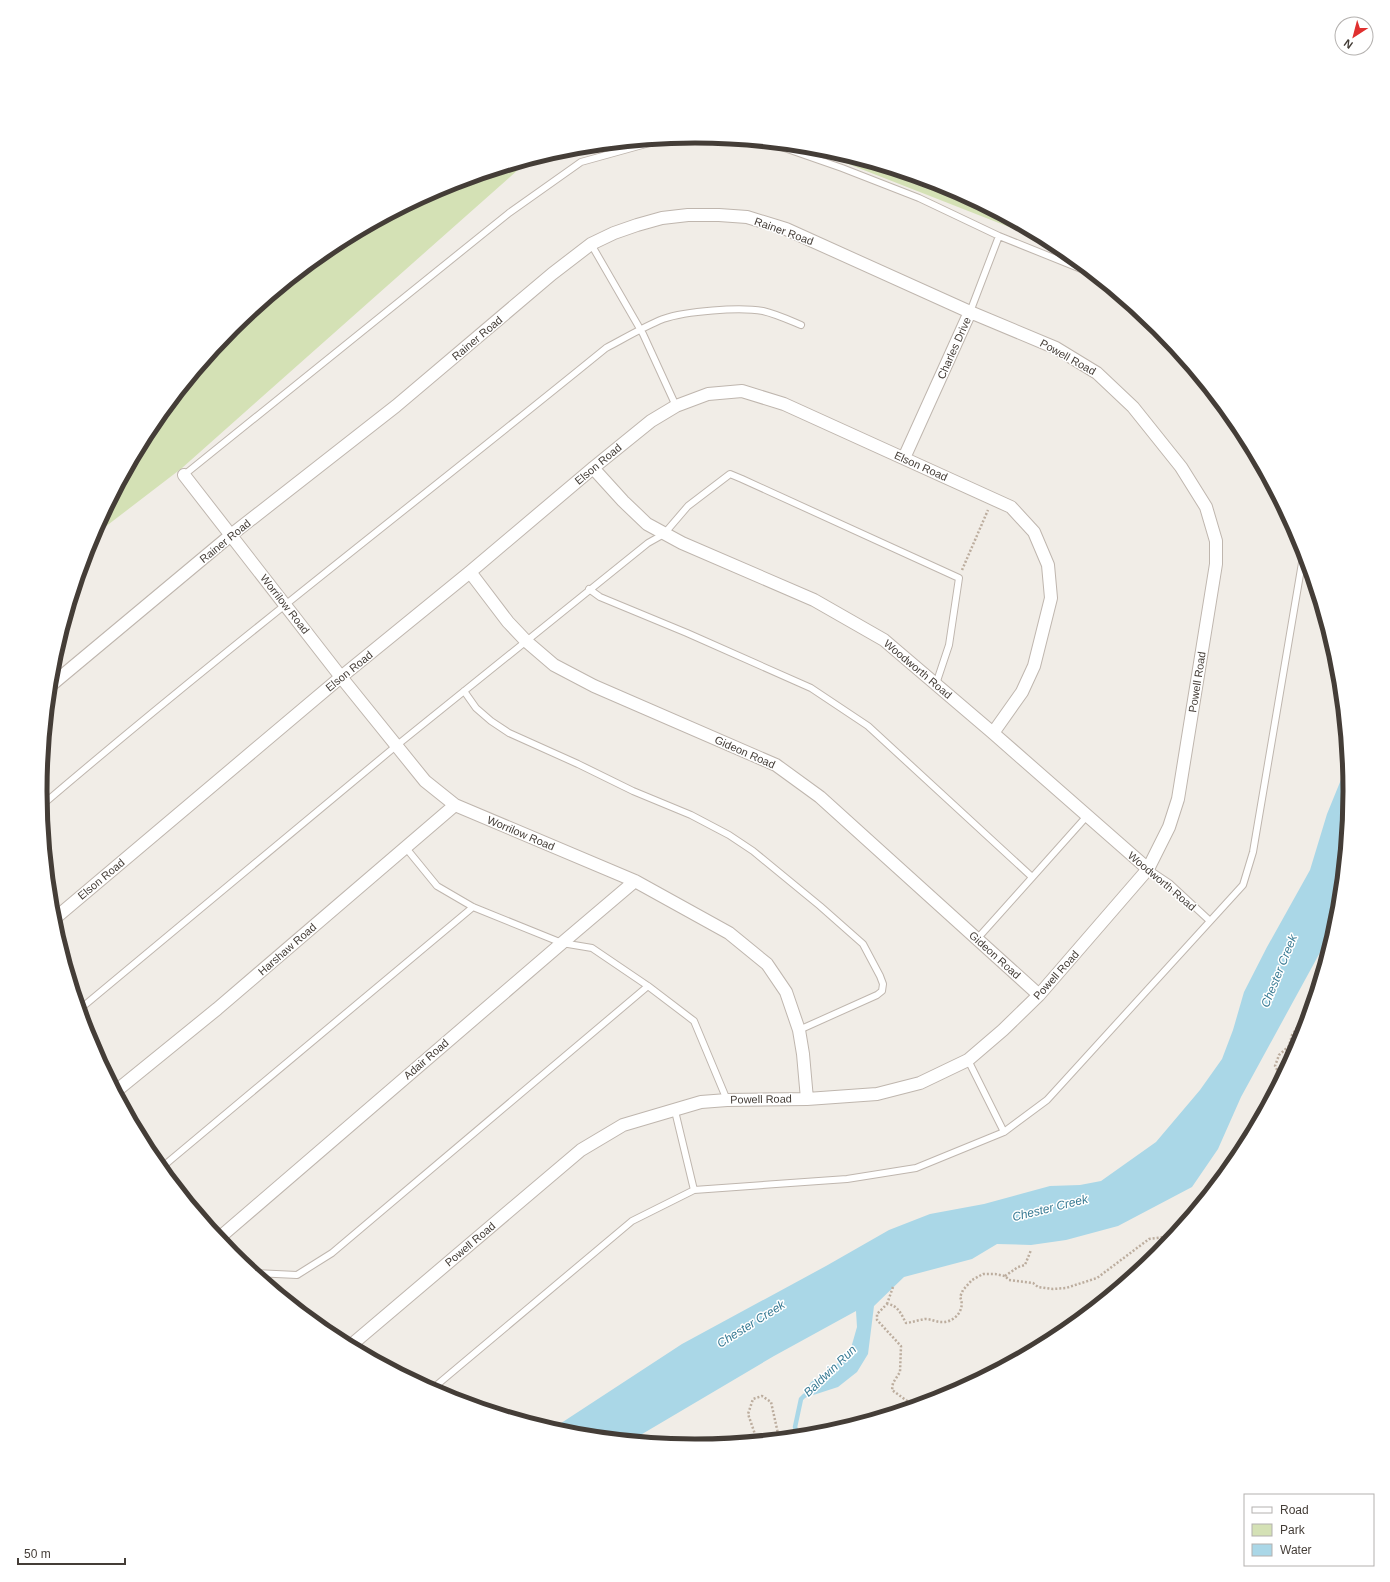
<svg xmlns="http://www.w3.org/2000/svg" width="1390" height="1582" font-family="Arial,sans-serif">
  <style>
    .green { fill: #d4e1b5 }
    .water { fill: #aad7e7 }
    .lines { fill: none; stroke-linecap: round; stroke-linejoin: round }
    .stream { stroke: #aad7e7; stroke-width: 4.5 }
    .lane-casing { stroke: #bfb6ae; stroke-width: 8 }
    .street-casing { stroke: #bfb6ae; stroke-width: 14 }
    .path { stroke: #bcad9e; stroke-width: 2.5; stroke-dasharray: 2 2; stroke-linecap: butt }
    .lane { stroke: #fff; stroke-width: 6 }
    .street { stroke: #fff; stroke-width: 12 }
    .labels { text-anchor: middle; dominant-baseline: central; stroke-width: 3; stroke-linejoin: round; paint-order: stroke }
    .street-label { font-size: 11px; fill: #443d37; stroke: #fff }
    .water-label { font-size: 12px; font-style: italic; fill: #397b94; stroke: #fff }
    .rim { fill: none; stroke: #443d37; stroke-width: 5 }
  </style>
  <rect width="100%" height="100%" fill="#f1ede7"/>
  <path class="green" d="M805,147l18,2 123,37 114,61z
    M542,156l-22,12 -338,300 -90,69 59,-110 81,-99 99,-82 114,-60z"/>
  <path class="water" d="M1347,765l3,26 -12,120 -9,25 -88,161 -23,52 -26,38 -74,39 -52,14 -35,5 -34,-1 -25,15 -68,18 -30,29 -6,48 -11,18 -19,15 -37,12 10,-17 26,-18 14,-16 6,-21 -1,-16 -82,45 -142,84 -65,-7 -15,-4 130,-85 144,-78 63,-36 41,-16 54,-10 66,-18 30,-1 21,-4 55,-39 44,-52 22,-31 11,-29 11,-38 23,-45 43,-77 17,-56z"/>
  <g class="lines">
    <path class="stream" d="M798,1436l-3,-9 6,-28 3,-3"/>
    <defs>
      <path id="lane" d="M770,143l72,25 77,30 80,38 92,37
        M591,244l52,90 33,72
        M970,312l29,-76
        M184,475l325,-262 72,-51 83,-23
        M589,589l11,8 87,36 124,55 57,38 164,151
        M464,691l12,17 15,13 18,12 69,31 55,27 58,24 38,20 24,16 67,55 43,38 17,32 3,8 -1,7 -5,4 -78,35
        M41,806c185,-158 377,-305 565,-458 19,-10 37,-21 57,-29 23,-8 76,-12 100,-8 13,3 26,9 38,14
        M406,848l31,38 36,21 89,36 30,5 56,38 46,35 33,79
        M1148,869l21,14 41,38
        M977,939l110,-123
        M80,1009l316,-263 252,-203 16,-9 24,-28 42,-32 12,5 217,99 -10,67 -13,39
        M968,1060l36,72
        M675,1111l19,79
        M161,1168l312,-261
        M255,1273l42,2 35,-22 316,-267
        M432,1389l200,-168 62,-31 153,-11 69,-11 88,-36 43,-32 196,-215 10,-33 51,-301"/>
      <path id="street" d="M904,458l66,-146
        M593,468l30,33 24,23 35,19 132,57 70,40 109,93 155,136
        M184,475l157,202 84,104 30,24 180,76 94,52 38,31 19,28 13,38 4,24 4,45
        M470,572l38,50 18,19 28,24 40,21 182,79 44,32 219,198
        M50,686l181,-151 165,-129 156,-132 39,-30 23,-11 23,-8 25,-7 26,-3h31l28,2 39,12 184,83 86,36 41,25 36,34 48,60 25,40 10,34v23l-38,235 -9,28 -21,42 -109,126 -36,35 -35,30 -48,23 -43,11 -70,5 -80,1 -26,2 -78,23 -42,25 -231,196
        M53,920l288,-243 129,-105 123,-104 58,-47 25,-15 32,-12 34,-3 42,13 227,103 23,25 14,33 3,33 -17,68 -12,26 -29,41
        M116,1091l101,-82 238,-204
        M219,1238l343,-295 73,-62"/>
    </defs>
    <use href="#lane" class="lane-casing"/>
    <use href="#street" class="street-casing"/>
    <path class="path" d="M962,570l26,-60
      M1281,1077l-6,-11 4,-11 10,-9 3,-11 19,-28
      M1005,1276l13,-9 7,-2 6,-15
      M887,1304l6,-17
      M914,1406l-22,-16 1,-7 7,-11 1,-26 -24,-26v-6l10,-10c11,1 14,10 19,19 7,-1 13,-3 19,-4 6,0 11,3 16,3 14,1 25,-13 19,-25l3,-7 9,-10 11,-6h12l10,2 4,4 24,3 5,4 15,2 13,-1 31,-10 52,-39 24,-3
      M757,1440l-9,-26 5,-15 9,-3 9,6 8,36"/>
    <use href="#lane" class="lane"/>
    <use href="#street" class="street"/>
  </g>
  <g class="labels">
    <g class="street-label">
      <text transform="translate(784 231) rotate(20)">Rainer Road</text>
      <text transform="translate(477 338) rotate(-40)">Rainer Road</text>
      <text transform="translate(954 348) rotate(-66)">Charles Drive</text>
      <text transform="translate(1068 357) rotate(29)">Powell Road</text>
      <text transform="translate(598 464) rotate(-40)">Elson Road</text>
      <text transform="translate(921 466) rotate(24)">Elson Road</text>
      <text transform="translate(225 541) rotate(-39)">Rainer Road</text>
      <text transform="translate(285 604) rotate(52)">Worrilow Road</text>
      <text transform="translate(918 669) rotate(40)">Woodworth Road</text>
      <text transform="translate(349 671) rotate(-39)">Elson Road</text>
      <text transform="translate(1197 682) rotate(-81)">Powell Road</text>
      <text transform="translate(745 752) rotate(24)">Gideon Road</text>
      <text transform="translate(521 833) rotate(23)">Worrilow Road</text>
      <text transform="translate(101 879) rotate(-40)">Elson Road</text>
      <text transform="translate(1162 881) rotate(40)">Woodworth Road</text>
      <text transform="translate(287 949) rotate(-41)">Harshaw Road</text>
      <text transform="translate(995 955) rotate(42)">Gideon Road</text>
      <text transform="translate(1056 975) rotate(-48)">Powell Road</text>
      <text transform="translate(426 1059) rotate(-41)">Adair Road</text>
      <text transform="translate(761 1099) rotate(-1)">Powell Road</text>
      <text transform="translate(470 1244) rotate(-40)">Powell Road</text>
    </g>
    <g class="water-label">
      <text transform="translate(1279 971) rotate(-68)">Chester Creek</text>
      <text transform="translate(1050 1208) rotate(-14)">Chester Creek</text>
      <text transform="translate(751 1324) rotate(-32)">Chester Creek</text>
      <text transform="translate(830 1371) rotate(-44)">Baldwin Run</text>
    </g>
  </g>
  <path d="M0 0H1390V1582H0ZM47 791a648 648 0 1 1 1296 0a648 648 0 1 1-1296 0Z" fill="#fff" fill-rule="evenodd"/>
  <path class="rim" d="M47 791a648 648 0 1 1 1296 0a648 648 0 1 1-1296 0Z"/>
  <rect x="1244" y="1494" width="130" height="72" fill="#ffffff" stroke="#b4b1af"/>
  <rect x="1252" y="1507" width="20" height="6" fill="#ffffff" stroke="#b4b1af"/>
  <text x="1280" y="1514" font-size="12" fill="#443d37">Road</text>
  <rect x="1252" y="1524" width="20" height="12" fill="#d4e1b5" stroke="#b4b1af"/>
  <text x="1280" y="1534" font-size="12" fill="#443d37">Park</text>
  <rect x="1252" y="1544" width="20" height="12" fill="#aad7e7" stroke="#b4b1af"/>
  <text x="1280" y="1554" font-size="12" fill="#443d37">Water</text>
  <g transform="translate(1354 36) rotate(216)"><circle r="19" fill="#ffffff" stroke="#b4b1af"/>
  <path d="M0-3L7 15L0 10L-7 15Z" fill="#e0302f"/>
  <text y="-6" font-size="11" font-weight="bold" text-anchor="middle" fill="#443d37">N</text>
  </g>
  <path d="M18 1558v6h107v-6" fill="none" stroke="#443d37" stroke-width="2"/>
  <text x="24" y="1558" font-size="12" fill="#443d37" stroke="#ffffff" stroke-width="3" paint-order="stroke">50 m</text>
</svg>
